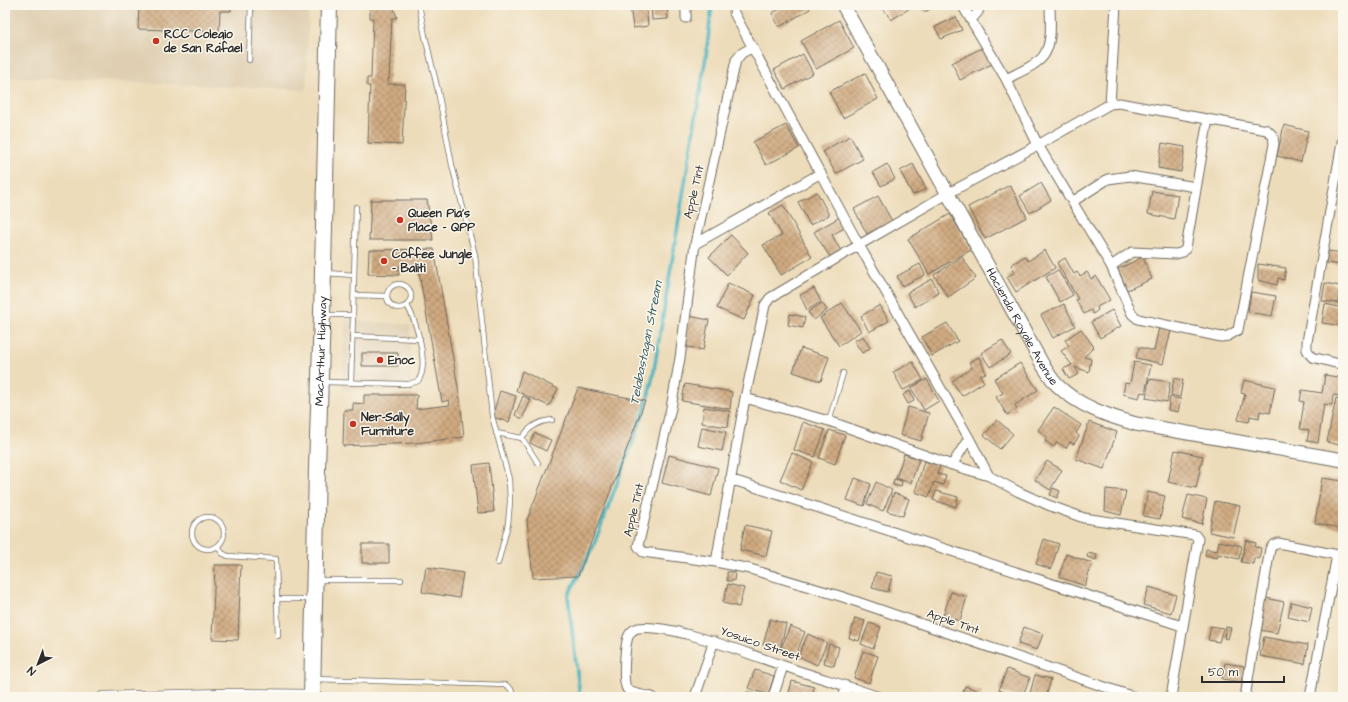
<svg xmlns="http://www.w3.org/2000/svg" width="1348" height="702" font-family="'Architects Daughter',sans-serif">
  <style>
    .built { fill: #dfceb1 }
    .lines { fill: none; stroke-linecap: round; stroke-linejoin: round }
    .stream { stroke: #47b5c1; stroke-width: 3.5 }
    .building { fill: url(#building-cross-hatch) }
    .lane-casing { stroke: #6f695d; stroke-width: 6 }
    .street-casing { stroke: #6f695d; stroke-width: 11 }
    .secondary-casing { stroke: #6f695d; stroke-width: 15 }
    .highway-casing { stroke: #6f695d; stroke-width: 18 }
    .lane { stroke: #fff; stroke-width: 4.5 }
    .street { stroke: #fff; stroke-width: 9 }
    .secondary { stroke: #fff; stroke-width: 13 }
    .highway { stroke: #fff; stroke-width: 16 }
    .poi-dot { fill: #c8321e; stroke: #fbf7ec; stroke-width: 1.5 }
    .labels { text-anchor: middle; dominant-baseline: central; stroke-width: 3; stroke-linejoin: round; paint-order: stroke }
    .poi-label { font-size: 12px; font-weight: bold; fill: #2b2b2b; stroke: #fbf7ec; text-anchor: start }
    .street-label { font-size: 12px; fill: #2b2b2b; stroke: #fbf7ec }
    .water-label { font-size: 13px; font-style: italic; fill: #355b60; stroke: #fbf7ec }
  </style>
  <defs>
    <pattern id="building-cross-hatch" width="8" height="8" patternUnits="userSpaceOnUse"><rect width="8" height="8" fill="#d0aa81"/><path d="M0 0l8 8M0 8l8-8" fill="none" stroke="#a98b6a"/></pattern>
  </defs>
  <rect width="100%" height="100%" fill="#fbf7ec"/>
  <filter id="ink" filterUnits="userSpaceOnUse"><feTurbulence type="fractalNoise" baseFrequency=".025" numOctaves="2"/><feDisplacementMap in="SourceGraphic" scale="8" xChannelSelector="R" yChannelSelector="G"/><feConvolveMatrix kernelMatrix="1 2 1 2 8 2 1 2 1" color-interpolation-filters="sRGB"/></filter>
  <filter id="wash" filterUnits="userSpaceOnUse"><feTurbulence type="fractalNoise" baseFrequency=".012" numOctaves="4" result="noise"/><feDisplacementMap in="SourceGraphic" scale="16" xChannelSelector="R" yChannelSelector="G"/><feGaussianBlur stdDeviation="0.9" result="paint"/><feColorMatrix in="noise" values="0 0 0 0 0 0 0 0 0 0 0 0 0 0 0 0 0 1.4 0 .05"/><feComposite in="paint" operator="in"/></filter>
  <g filter="url(#wash)">
    <rect width="100%" height="100%" fill="#eddcba"/>
    <path class="built" d="M5,5h304l-3,85 -301,-13z
      M345,320l65,5 1,67 -69,-2z"/>
    <g class="lines">
      <path class="stream" d="M580,697l-12,-101 25,-49 52,-138 8,-33 53,-320 6,-51"/>
    </g>
    <g id="blocks">
      <path class="building" d="M139,5h92v6h-11l-1,21 -81,-3z
        M370,5h23l4,13h-5l-3,61h-1v5h17l-3,61 -34,-2 2,-57h-3v-8h4l2,-60h-3z
        M630,5h16l2,21 -15,2z
        M651,5h16l1,14 -16,1z
        M777,5h31l2,4 -31,18 -7,-14 8,-4z
        M881,5h34l-24,15z
        M920,5h17l-12,7z
        M956,17l6,13 -21,9 -6,-12z
        M839,20l15,28 -38,21 -15,-28z
        M984,47l8,17 -32,16 -8,-17z
        M803,54l10,19 -28,16 -11,-19z
        M865,73l13,26 -35,19 -14,-26z
        M786,125l13,23 -33,17 -13,-23z
        M1284,125l24,6 -7,31 -24,-6z
        M850,136l13,23 -27,15 -13,-23z
        M1162,143l23,4 -4,25 -23,-4z
        M887,164l8,15 -14,7 -8,-14z
        M913,164l13,25 -13,6 -13,-24z
        M1041,183l10,17 -21,13 -10,-17z
        M1010,185l17,32 -42,22 -17,-32z
        M1152,191l26,4 -4,24 -26,-5z
        M817,192l12,23 -19,10 -12,-23z
        M878,196l14,25 -25,13 -13,-25z
        M371,200h56l6,40h-64z
        M783,205l29,52 -31,18 -18,-30 19,-10 -13,-22z
        M950,214l21,36 -42,24 -21,-35z
        M840,217l6,10 -14,8 9,16 -11,6 -16,-25z
        M731,235l17,18 -21,22 -18,-18z
        M434,249l26,150 4,38 -49,6 -72,3 1,-36h9v-7l11,1v-9h53l-1,14 34,-4 -1,-5 -7,2 -24,-135 -19,-1v9l-31,-1 1,-24z
        M1045,250l10,18 -39,24 -9,-15 8,-5 -4,-7 14,-9 3,5z
        M1328,251l15,2v12l-17,-2z
        M962,257l14,21 -28,19 -14,-22z
        M1143,257l9,22 -25,11 -9,-21z
        M1065,258l9,16 3,-2 3,4 7,-4 4,7 5,-3 14,24 -13,7 1,3 -5,4 -2,-4 -7,4 -8,-14 2,-1 -21,-36z
        M920,264l5,11 -23,11 -5,-10z
        M1258,264l28,4 -2,12 -6,-2 -1,7 -19,-5z
        M1058,270l15,25 -13,7 -14,-25z
        M932,279l7,14 -24,14 -8,-14z
        M728,283l27,12 -11,25 -27,-12z
        M1325,283l15,3 -2,17 -16,-2z
        M814,288l7,14 -14,8 -7,-15z
        M1251,292l25,4 -4,20 -24,-4z
        M822,303l5,7 -13,10 -6,-8z
        M842,303l19,28 -22,15 -19,-28z
        M1064,304l11,22 -22,12 -12,-23z
        M1325,304l18,4v18l-21,-3z
        M880,305l9,16 -20,11 -8,-16z
        M1112,310l9,16 -21,12 -9,-16z
        M790,314l15,3 -2,11 -15,-3z
        M689,316l20,4 -6,30 -20,-4z
        M947,323l11,18 -26,15 -10,-19z
        M1159,327l12,3 -8,34 -27,-6 3,-11 15,4z
        M1081,329l13,18 -10,10 7,2 -2,13 -14,-5 4,7 -10,5 -6,-10 9,-4 -11,-14 8,-5 -4,-6z
        M863,336l7,12 -8,5 -8,-12z
        M1002,340l9,14 -21,13 -9,-14z
        M801,348l28,9 -8,24 -28,-9z
        M362,353h36v13h-36z
        M979,357l7,16 -6,2 4,7 -22,14 -10,-15 20,-13 -3,-6z
        M913,362l10,18 -20,10 -10,-18z
        M1134,362l17,3 -6,28 -4,-1 -2,6 -16,-4 2,-11 5,1z
        M1020,363l18,27 -23,15 2,4 -10,6 -11,-18 7,-4 -9,-14z
        M522,371l36,18 -9,17 -33,-15z
        M1325,375l18,3v18l-10,-1 -1,10 -8,-1 -6,39 -11,-2 2,-11 -9,-1 4,-27 -4,-1 2,-11 20,3z
        M1174,378l9,2 -3,17 -9,-2z
        M927,379l12,22 -15,9 -13,-22z
        M1149,379l21,3 -3,20 -21,-4z
        M1244,380l31,7 -5,26 -10,-2 -1,7 -9,-2 -1,6 -11,-2 7,-26 -4,-1z
        M685,384l47,8 -2,17 -48,-8z
        M578,388l67,13 -67,175 -45,2 -6,-58z
        M500,391l16,5 -7,26 -17,-5z
        M910,391l4,10 -6,3 -5,-9z
        M523,396l8,4 -9,19 -7,-4z
        M1170,397l11,2 -3,13 -10,-2z
        M1336,398l7,2v46l-16,-4z
        M704,407l26,4 -2,16 -26,-4z
        M908,407l21,6 -8,28 -21,-6z
        M1054,407l27,18 -5,8 3,3 -5,8 -4,-2 -4,6 -9,-6 -3,5 -9,-6 2,-4 -9,-7z
        M997,420l16,14 -13,15 -16,-14z
        M803,422l22,8 -10,27 -21,-7z
        M1089,422l28,10 -13,37 -28,-10z
        M702,427l24,5 -4,19 -24,-5z
        M829,430l16,5 -10,29 -16,-6z
        M535,433l16,7 -5,11 -16,-8z
        M1175,450l28,6 -7,32 -28,-6z
        M792,453l21,9 -12,28 -21,-10z
        M904,454l15,5 -8,24 -15,-5z
        M669,455l49,13 -7,28 -49,-13z
        M924,461l16,5 -3,8 9,2 -3,9 -9,-3 -5,15 -14,-5z
        M1047,461l15,9 -12,20 -15,-10z
        M489,463l5,49 -16,1 -5,-48z
        M855,478l16,6 -7,22 -17,-6z
        M1322,478l21,3v45l-2,2 -26,-5z
        M894,479l8,2 -1,6 -8,-2z
        M876,482l16,8 -9,21 -16,-7z
        M1053,488l7,3 -3,7 -7,-3z
        M1106,489l20,2 -5,24 -16,-4z
        M936,491l22,6 -2,10 -23,-7z
        M1148,492l17,4 -5,23 -17,-3z
        M894,493l15,6 -6,17 -16,-5z
        M1188,495l19,4 -5,25 -20,-5z
        M1215,501l25,5 -7,31 -24,-5z
        M745,525l27,6 -6,25 -26,-6z
        M1044,539l15,5 -8,25 -15,-5z
        M1246,540l10,3 -1,4 6,1 -2,11 -5,-1 -1,6 -12,-2z
        M1219,541l23,5 -3,13 -21,-5 -1,4 -12,-3 1,-6 11,2z
        M362,544h27v19h-27z
        M1088,553l9,2 -1,5 -9,-3z
        M1066,554l26,9 -7,23 -26,-9z
        M215,565h26l-3,75 -26,-1z
        M426,567l37,6 -4,25 -37,-6z
        M727,572h8l-1,9h-7z
        M876,572l16,4 -4,16 -16,-4z
        M728,584l16,4 -5,19 -16,-4z
        M1149,587l27,8 -5,18 -28,-8z
        M951,592l16,5 -7,24 -17,-5z
        M1266,598l18,4 -7,31 -18,-3z
        M1291,602l21,5 -3,15 -21,-5z
        M855,618l10,3 -6,20 -10,-3z
        M770,619l16,5 -6,25 -17,-4z
        M869,623l12,4 -8,22 -12,-5z
        M790,626l15,6 -10,25 -15,-6z
        M1211,626l12,2 -4,14 -11,-2z
        M1024,627l19,7 -6,16 -19,-6z
        M1226,627l5,1 -3,11 -4,-1z
        M808,634l19,9 -10,22 -19,-9z
        M1264,637l44,8 -3,19 -45,-8z
        M829,644l10,3 -5,19 -10,-3z
        M863,651l15,5 -9,27 -15,-5z
        M1225,663l19,3 -3,16 -19,-3z
        M1007,669l23,9 -8,19h-6l-17,-7z
        M755,670l19,6 -6,19 -20,-7z
        M1035,675l16,4 -5,18h-17z
        M792,681l22,6 -2,10h-24z
        M965,686l17,6 -2,5h-19z
        M747,692l14,5h-16z"/>
    </g>
  </g>
  <g filter="url(#ink)">
    <use href="#blocks" fill-opacity="0" stroke="#6f695d" stroke-width="1"/>
    <g class="lines">
      <defs>
        <path id="lane" d="M419,5l6,31 13,55 14,74 23,90 17,161 17,63 1,23 -2,22 -10,39
          M249,60l2,-55
          M326,273l28,2
          M387 296a12 12 0 1 1 24 0a12 12 0 1 1-24 0Z
          M354,295l33,1
          M325,315h28l-2,68
          M353,315l3,-108
          M352,336l68,3
          M323,382l86,2 9,-3c12,-15 -2,-60 -11,-76
          M829,421l14,-48
          M496,433l26,5 16,25
          M522,438c7,-11 17,-17 30,-18
          M192 533a16 16 0 1 1 32 0a16 16 0 1 1-32 0Z
          M218,546l4,7 6,3 48,3 2,77
          M318,580h83
          M278,599h34
          M315,679l191,6 5,4 2,8
          M98,697l4,-3h3l125,-3 80,1"/>
        <path id="street" d="M734,13l125,232 110,193 20,38 30,16 29,13 36,13 111,17 3,4 -27,158
          M686,18v-13
          M971,20l7,-8 2,-7
          M753,47l-11,6 -6,7 -41,184 -15,114 -9,50 -33,138 5,6 73,10 34,7 93,28 291,100
          M1006,79c11,-6 32,-14 38,-24 9,-14 6,-34 6,-50
          M1110,104l6,-99
          M1343,137l-36,205v8l5,7 31,8
          M1072,202l36,-23 22,-3 66,11
          M695,244l126,-71
          M1111,266l21,-14 44,2 7,-2 3,-4 22,-129
          M745,398l84,23 123,44 37,11
          M952,465l17,-27
          M730,479l452,147
          M716,562l29,-164 20,-93 5,-7 89,-53 88,-51 91,-49 72,-41 9,-1 148,27 6,6 1,8 -36,186 -10,6 -7,1 -83,-18 -6,-5 -21,-48 -73,-121 -32,-66 -44,-74
          M652,697c-5,-1 -22,-4 -25,-8 -5,-7 -2,-47 2,-54 2,-4 5,-6 9,-7 16,-2 33,2 48,6 34,8 65,21 98,32 32,11 64,20 95,31
          M695,697l19,-56
          M773,697l10,-31
          M843,697l4,-11
          M1245,697l25,-148 3,-4 5,-2 65,13
          M1310,697l27,-142"/>
        <g id="secondary">
          <path id="s1" d="M843,5l201,362c4,6 8,13 13,18 21,21 51,31 79,39l207,36"/>
        </g>
        <g id="highway">
          <path id="s2" d="M312,697l5,-229 5,-153 7,-310"/>
        </g>
      </defs>
      <use href="#lane" class="lane-casing"/>
      <use href="#street" class="street-casing"/>
      <use href="#secondary" class="secondary-casing"/>
      <use href="#highway" class="highway-casing"/>
      <use href="#lane" class="lane"/>
      <use href="#street" class="street"/>
      <use href="#secondary" class="secondary"/>
      <use href="#highway" class="highway"/>
    </g>
  </g>
  <g class="poi-dot">
    <circle cx="156" cy="41" r="4"/>
    <circle cx="400" cy="220" r="4"/>
    <circle cx="384" cy="261" r="4"/>
    <circle cx="380" cy="360" r="4"/>
    <circle cx="353" cy="424" r="4"/>
  </g>
  <g class="labels">
    <g class="poi-label">
      <text x="164" y="34">RCC Colegio<tspan x="164" dy="14">de San Rafael</tspan></text>
      <text x="408" y="213">Queen Pia’s<tspan x="408" dy="14">Place - QPP</tspan></text>
      <text x="392" y="254">Coffee Jungle<tspan x="392" dy="14">- Baliti</tspan></text>
      <text x="388" y="360">Enoc</text>
      <text x="361" y="417">Ner-Sally<tspan x="361" dy="14">Furniture</tspan></text>
    </g>
    <g class="street-label">
      <text transform="translate(694 192) rotate(-77)">Apple Tint</text>
      <text stroke="none"><textPath href="#s1" startOffset="368">Hacienda Royale Avenue</textPath></text>
      <text stroke="none"><textPath href="#s2" startOffset="346">MacArthur Highway</textPath></text>
      <text transform="translate(634 510) rotate(-77)">Apple Tint</text>
      <text transform="translate(953 622) rotate(19)">Apple Tint</text>
      <text transform="translate(760 644) rotate(19)">Yosuico Street</text>
    </g>
    <g class="water-label">
      <text transform="translate(646 343) rotate(-79)">Telabastagan Stream</text>
    </g>
  </g>
  <rect width="1348" height="702" fill="none" stroke="#fbf7ec" stroke-width="20"/>
  <g transform="translate(38 664) rotate(222)" stroke="#fbf7ec" stroke-width="3" paint-order="stroke">
  <path d="M0-3L7 15L0 10L-7 15Z" fill="#2b2b2b"/>
  <text y="-6" font-size="11" font-weight="bold" text-anchor="middle" fill="#2b2b2b">N</text>
  </g>
  <path d="M1202 676v6h82v-6" fill="none" stroke="#2b2b2b" stroke-width="2"/>
  <text x="1208" y="676" font-size="12" fill="#2b2b2b" stroke="#fbf7ec" stroke-width="3" paint-order="stroke">50 m</text>
</svg>
